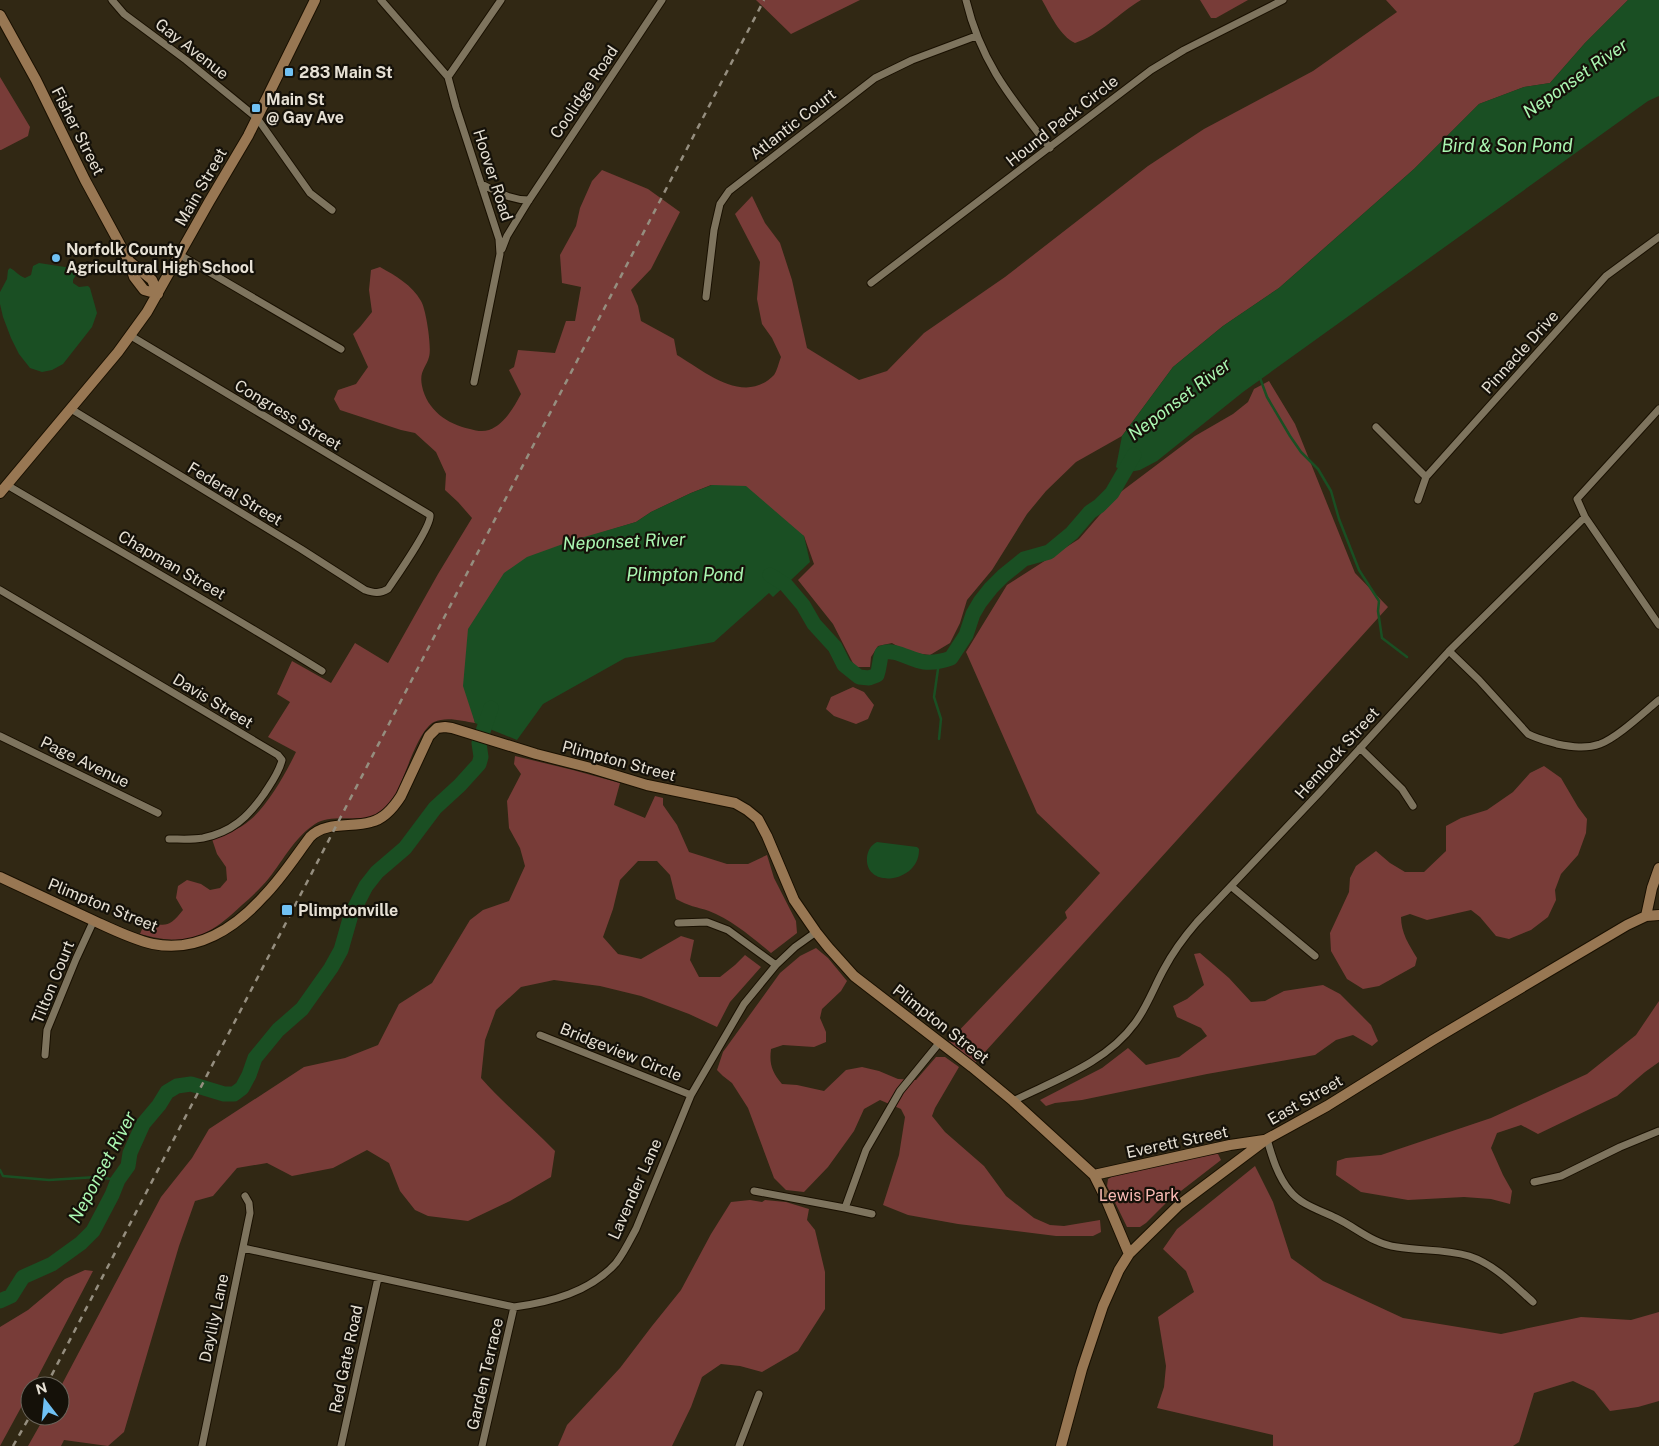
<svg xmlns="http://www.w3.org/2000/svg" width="1659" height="1446" font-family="'Public Sans',sans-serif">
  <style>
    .green { fill: #783c38 }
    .water { fill: #1a4f23 }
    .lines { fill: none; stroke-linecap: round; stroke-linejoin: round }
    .stream { stroke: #1a4f23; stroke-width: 2.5 }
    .river { stroke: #1a4f23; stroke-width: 15 }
    .street-casing { stroke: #191001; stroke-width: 9 }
    .secondary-casing { stroke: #191001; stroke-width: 12 }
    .street { stroke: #7e745e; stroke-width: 7 }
    .secondary { stroke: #987753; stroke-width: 10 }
    .rail { stroke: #958e7f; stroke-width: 2.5; stroke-dasharray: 6 6; stroke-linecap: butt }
    .poi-dot { fill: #70c1f4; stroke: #151109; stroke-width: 2 }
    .labels { text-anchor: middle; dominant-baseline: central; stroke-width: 4.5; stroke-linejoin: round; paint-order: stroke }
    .street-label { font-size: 16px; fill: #e6e0d4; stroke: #151109 }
    .poi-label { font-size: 16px; font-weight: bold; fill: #e6e0d4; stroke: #151109; text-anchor: start }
    .park-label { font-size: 16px; fill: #fabbb5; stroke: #151109 }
    .water-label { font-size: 18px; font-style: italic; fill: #aaf7b1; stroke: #151109 }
  </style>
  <rect width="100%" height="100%" fill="#312814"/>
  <path class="green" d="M756,0h104l-69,34z
    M1042,0h99c-22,13 -41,35 -66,43 -15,-7 -25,-29 -33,-43z
    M1200,0h48l-32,18h-5z
    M1386,0h242l-43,43 -35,40 -26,4 -45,17 -65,65 -135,119 -56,38 -50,41 -51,69 -46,26 -30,29 -19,23 -35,56 -25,30 -7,23 -10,20 -20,12 -23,-3 -15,-9 -14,3 -7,11 -1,10h-15l-22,-43 -35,-44 16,-16 -10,-28 -93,-51 -20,8 -40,19 -15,10 -62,19 -101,173 2,9c-12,-2 -29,-7 -41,-1 -17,9 -30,59 -40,76 -2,5 -8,10 -13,14 -17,13 -48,0 -66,12 -21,14 -31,35 -46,54 -8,10 -18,19 -27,27 -35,33 -54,42 -102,29l5,-12c21,4 24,6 38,-12l-7,-12 2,-12 9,-6 14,4 9,6 10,-2 7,-8 -1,-13 -9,-13 -5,-15c13,-5 27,-9 38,-19 18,-15 36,-47 46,-68l-28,-15 22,-35 -13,-8 15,-33 39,22 24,-40 33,20 50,-89 34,-56 -14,-16 -13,-12 1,-16 -10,-22 -21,-19 -14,-3 -61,-20 -6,-11 4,-9 18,-6 12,-17 -15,-33 7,-7 12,-15 -3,-22 2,-20 9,-3c16,9 32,18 41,34 5,8 11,47 8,56 -3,11 -10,14 -7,29 5,24 25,38 48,43 6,2 13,3 19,1 15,-5 25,-23 32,-36l-12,-24 5,-3 4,-17 37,3 11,-32h9l6,-34 -19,-4 -2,-28 16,-29 4,-18 12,-27 10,-11 46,19 32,23 -29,57 -20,21 7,16 3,15 33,18 3,16c27,16 67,51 97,20 3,-4 5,-13 7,-18l-9,-19 -10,-14 -5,-25 3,-37 -25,-48 17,-18 13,27 15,20 12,37 15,68 52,32 28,-9 37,-38 81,-56 143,-111 56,-37 109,-58 84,-59z
    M0,77l30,50 -2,9 -27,14h-1z
    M1269,381l26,43 60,149 33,34 -413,456 -26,-22 118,-123 -2,-6 35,-39 -63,-60 -71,-161 41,-67 72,-46 39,-45 77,-58 38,-22 15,-12 6,-13z
    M853,687l11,5 10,13 -6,14 -12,5 -22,-8 -8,-7 5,-12z
    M515,756l58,14 47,13 -6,22 31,13 10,-22 8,2v7l14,20 12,27 38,12h21l19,-9 7,23 22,43 1,12 -26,20c-18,-15 -39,-33 -62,-42 -12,-4 -21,-5 -33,-12l-6,-24 -13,-14h-19l-18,19 -7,29 -10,28 15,17 23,5 40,-23 13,4 -4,20 9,17h21l15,-12 10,-10 16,12 -31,35 -13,25 -28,-13 -48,-18 -41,-10 -46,-6 -33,7 -25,23 -11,30 -4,38c23,26 50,48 74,73l-4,26 -41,24 -42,20 -40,-5 -13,-6 -15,-19 -11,-28 -22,-13 -34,18 -41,8 -25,-13 -30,5 -24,28 -18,5 -16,45 -55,186 -16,14 -44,-6 -3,6h-33l17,-30h15v-28l101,-191 31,-39 17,-29 95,-62 41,-9 33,-13 21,-41 33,-21 38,-63 13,-10 26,-9 16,-35 -5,-18 -11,-20 -2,-27 14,-27 -7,-10z
    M1544,766l17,12 17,29 9,12 -1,14 -8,22 -17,19 -6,16 1,10 -8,17 -17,13 -22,9 -13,-3 -16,-19 -9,-7 -44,10 -17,-6 -9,3c0,16 8,28 16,41l-2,8 -36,20 -16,3 -16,-10 -16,-28 -1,-18 19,-41 1,-14 6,-12 20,-15 14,12 15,9h19l22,-21v-25l15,-8 26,-8 26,-18 17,-19z
    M816,948l12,10 19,23 -6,10 -19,18 -2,9 6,14v10l-12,5 -31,-2 -12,4c-2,15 1,23 11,35l15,1 27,6 22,-21 16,-3 17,4 19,8 18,1 20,-23h9l14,10 -24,41 -3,8 13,16 39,34 22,30 28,22 16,7 14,1 36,-6 1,12 -8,4h-37l-98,-12 -50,-9 -25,-10 16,-50 6,-38 -4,-8 -21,-9 -16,9 -10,22 -26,36 -24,25 -18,-2 -12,-12 -26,-70 -16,-25 -9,-7 -6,-6 6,-18 57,-79 20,-17z
    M1200,953l29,25 22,24 14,-1 19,-10 39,-6 17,9 31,31 7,16 -6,5 -19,-11 -17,5 -21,15 -108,19 -125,26 -27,3 -9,3 -6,-6 62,-32 26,-20 18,17 33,-8 28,-21 -6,-8 -24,-11 -4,-11 14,-7 17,-14 -10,-31z
    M1659,1001v61l-14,10 -28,24 -79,38 -17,-9 -24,8 -6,15 12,27 9,16 -2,13 -19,-5 -27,-2 -56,3 -47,-8 -25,-17 1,-14 9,-3 35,-3 110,-37 96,-44 49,-39z
    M1212,1153l6,1 3,6 -53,41 -22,22 -6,4h-13l-20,-41 1,-7 5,-3z
    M1255,1166l18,36 18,56 32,23 80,37 98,16 80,-17 50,3 28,-8v89l-21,6 -28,4 -16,-20 -21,-10 -39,12 -15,49 -6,4h-240v-11l-116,-27 7,-21 2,-21 -8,-49 36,-25 -8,-21 -23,-22 14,-20z
    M750,1200l12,2 3,-2 21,2 23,7 -2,11 8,10 10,42v37l-27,42 -36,21 -22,-6 -19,-2 -19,13 -11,30 -19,39h-114l9,-21 53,-57 32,-42 29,-36 30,-56 20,-32z
    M85,1270l8,1 -60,115h-3v5l-30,55v-119l28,-17 37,-31z"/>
  <path class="water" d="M1628,0h31v96l-11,5 -405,291 -86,69 -17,9 -16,3 -8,-6 6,-31 51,-69 50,-41 56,-38 135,-119 65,-65 45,-17 26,-4 35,-40z
    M39,263l39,6v2l-5,9v3l6,4 9,-1 2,2 7,25 -5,14 -29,37 -11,6 -10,2 -12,-4 -11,-14 -8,-16 -8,-21 -3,-13v-12l7,-13 1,-9 2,-2c6,3 9,8 15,10l6,-3 2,-9z
    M712,485l34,1 58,50 6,26 -37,35 -4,-4 -55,49 -89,16 -82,46 -26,36 -42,-17 -12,-37 5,-57 36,-56 23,-16 47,-17 62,-18 15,-10 40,-19z
    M877,842l40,5 2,2c1,34 -55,41 -52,8 1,-7 4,-12 10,-15z"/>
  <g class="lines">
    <path class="stream" d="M1260,378l7,19 23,39 11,16 17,17 13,22 8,28 20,51 20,31 -1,10 4,27 25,19
      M939,662l-5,35 7,22 -2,20
      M0,1170l3,6 46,4 48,-3 21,3"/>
    <path class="river" d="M770,575l16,10 17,20 11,19 21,23 9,18 15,12 10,1 8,-3c3,-8 2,-14 5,-22 13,-5 28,7 42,9 9,1 19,-1 27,-4l15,-23 7,-21 7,-12 11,-14 12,-12 21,-17 25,-7 23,-19 18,-21 9,-6 13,-13 22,-38
      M0,1301l11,-5 12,-19 29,-13 29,-21 12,-12 19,-36 6,-15 10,-14 2,-13 13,-29 16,-19 8,-13 10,-6 14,-2 33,10h10l8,-6 7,-13 6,-17 23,-28 24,-21 29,-41 10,-18 10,-35 15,-29 11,-14 28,-24 30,-40 25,-23 19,-21 2,-7 -2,-14 12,-35"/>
    <defs>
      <path id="street" d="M112,0l12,14 62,46 71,58 53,75 22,17
        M381,0l67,77 8,30 43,132 1,15 -26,128
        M966,0c15,63 45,98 84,148
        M448,77l53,-77
        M481,184c17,8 29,16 48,16
        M502,249l5,-13 22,-36 133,-200
        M180,255l161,94
        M871,283l280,-213 33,-20 99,-50
        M706,297l8,-67 6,-26 9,-13 146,-113 37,-18 64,-24
        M71,409l230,140 64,41c9,3 15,4 23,-1 8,-12 44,-63 42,-74l-299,-179
        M1659,409l-82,90 8,18 74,108
        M1376,427l50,50
        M7,485c105,62 211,122 315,186
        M1418,500l8,-23 180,-201 53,-39
        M0,590l278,165 4,5c-3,13 -11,23 -18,34 -16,23 -32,38 -61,44 -11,2 -23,1 -34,1
        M1449,651l30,29 49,54c10,5 19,7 29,10 15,3 29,5 43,0 18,-7 43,-31 59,-44
        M0,736l158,77
        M1360,748l42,41 11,17
        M1232,887l83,69
        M678,923l29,-1 21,8 48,35
        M540,1035l151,60
        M45,1055l2,-25 29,-71 18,-39
        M1013,1101c42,-21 93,-38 122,-78 12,-16 19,-36 29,-54 9,-17 20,-32 33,-47l123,-130 129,-141 136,-134
        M1267,1139c5,18 11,38 23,52 11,14 30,19 46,27 21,10 37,26 61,29 24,4 48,2 72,9 25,8 45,29 64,46
        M1534,1182l27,-6 59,-29 39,-16
        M754,1191l91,17
        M872,1214l-27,-6 21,-58 34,-59 40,-49
        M243,1248l271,59c37,-5 76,-15 102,-44 8,-10 14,-23 20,-34l55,-134 53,-91 32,-39 19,-18 21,-15
        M202,1446l48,-233 -1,-10 -4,-7
        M341,1446l37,-168
        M482,1446l32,-139
        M739,1446l20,-52"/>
      <path id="secondary" d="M0,15l36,65 49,100 44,81 5,16 10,13 14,4
        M129,261l23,19 6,14
        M0,493l118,-141 29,-40 62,-110 39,-66 67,-136
        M0,877c30,14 60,28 90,42 20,9 41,20 63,25 44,9 82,-16 110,-47 18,-18 32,-40 47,-60 15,-16 42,-9 61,-15 13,-3 23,-15 30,-26l28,-60 8,-8 8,-1 7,1 84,26 55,14 56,17 88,18 12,7 11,9 9,17 27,64 22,32 12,15 26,29 118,91 41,34 81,74 11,22 24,57
        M1646,916l13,-1
        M1094,1175l136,-30 34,-5
        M1061,1446l21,-77 21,-63 16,-36 10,-16 50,-49 88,-66 60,-33 106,-66 194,-115 19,-9 6,-28 7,-20"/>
    </defs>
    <use href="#street" class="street-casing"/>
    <use href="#secondary" class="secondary-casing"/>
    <use href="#street" class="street"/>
    <use href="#secondary" class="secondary"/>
    <path class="rail" d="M46,1386l718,-1386
      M13,1446l17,-30"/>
  </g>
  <g class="poi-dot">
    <rect x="284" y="67" width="10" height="10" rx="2.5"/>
    <rect x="251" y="103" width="10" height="10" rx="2.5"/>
    <circle cx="56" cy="258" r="5"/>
    <rect x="281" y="904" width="12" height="12" rx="2.5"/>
  </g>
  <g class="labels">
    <g class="street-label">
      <text transform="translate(192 49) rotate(38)">Gay Avenue</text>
      <text transform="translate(584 92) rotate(-56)">Coolidge Road</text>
      <text transform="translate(1062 121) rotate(-38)">Hound Pack Circle</text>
      <text transform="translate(793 124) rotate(-38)">Atlantic Court</text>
      <text transform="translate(78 131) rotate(63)">Fisher Street</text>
      <text transform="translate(493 175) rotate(72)">Hoover Road</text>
      <text transform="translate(201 187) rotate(-60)">Main Street</text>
      <text transform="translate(1520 352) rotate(-48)">Pinnacle Drive</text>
      <text transform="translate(288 415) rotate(31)">Congress Street</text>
      <text transform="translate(235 494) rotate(31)">Federal Street</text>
      <text transform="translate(172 565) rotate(30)">Chapman Street</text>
      <text transform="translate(213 701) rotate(31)">Davis Street</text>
      <text transform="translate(1337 753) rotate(-48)">Hemlock Street</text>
      <text transform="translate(619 761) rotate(15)">Plimpton Street</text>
      <text transform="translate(85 762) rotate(26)">Page Avenue</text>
      <text transform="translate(103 905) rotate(22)">Plimpton Street</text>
      <text transform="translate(53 982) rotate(-68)">Tilton Court</text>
      <text transform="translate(941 1024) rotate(38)">Plimpton Street</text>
      <text transform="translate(621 1052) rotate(22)">Bridgeview Circle</text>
      <text transform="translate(1305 1100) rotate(-30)">East Street</text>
      <text transform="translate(1177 1142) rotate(-12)">Everett Street</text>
      <text transform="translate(635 1189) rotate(-66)">Lavender Lane</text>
      <text transform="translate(214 1318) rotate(-78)">Daylily Lane</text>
      <text transform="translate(346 1359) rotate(-78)">Red Gate Road</text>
      <text transform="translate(485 1374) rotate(-77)">Garden Terrace</text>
    </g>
    <g class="poi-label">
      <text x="299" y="72">283 Main St</text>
      <text x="266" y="99">Main St<tspan x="266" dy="18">@ Gay Ave</tspan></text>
      <text x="66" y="249">Norfolk County<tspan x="66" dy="18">Agricultural High School</tspan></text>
      <text x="298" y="910">Plimptonville</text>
    </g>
    <g class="park-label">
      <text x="1139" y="1195">Lewis Park</text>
    </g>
    <g class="water-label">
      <text transform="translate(1575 78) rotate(-35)">Neponset River</text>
      <text x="1507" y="145">Bird &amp; Son Pond</text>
      <text transform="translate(1179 399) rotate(-37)">Neponset River</text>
      <text transform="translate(624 541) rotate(-2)">Neponset River</text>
      <text x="685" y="574">Plimpton Pond</text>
      <text transform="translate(102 1167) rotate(-62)">Neponset River</text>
    </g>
  </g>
  <g transform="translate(45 1401) rotate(344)"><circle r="24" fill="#151109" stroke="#69645a"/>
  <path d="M0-4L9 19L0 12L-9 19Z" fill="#70c1f4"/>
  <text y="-8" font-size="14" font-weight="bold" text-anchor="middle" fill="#e6e0d4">N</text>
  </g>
</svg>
